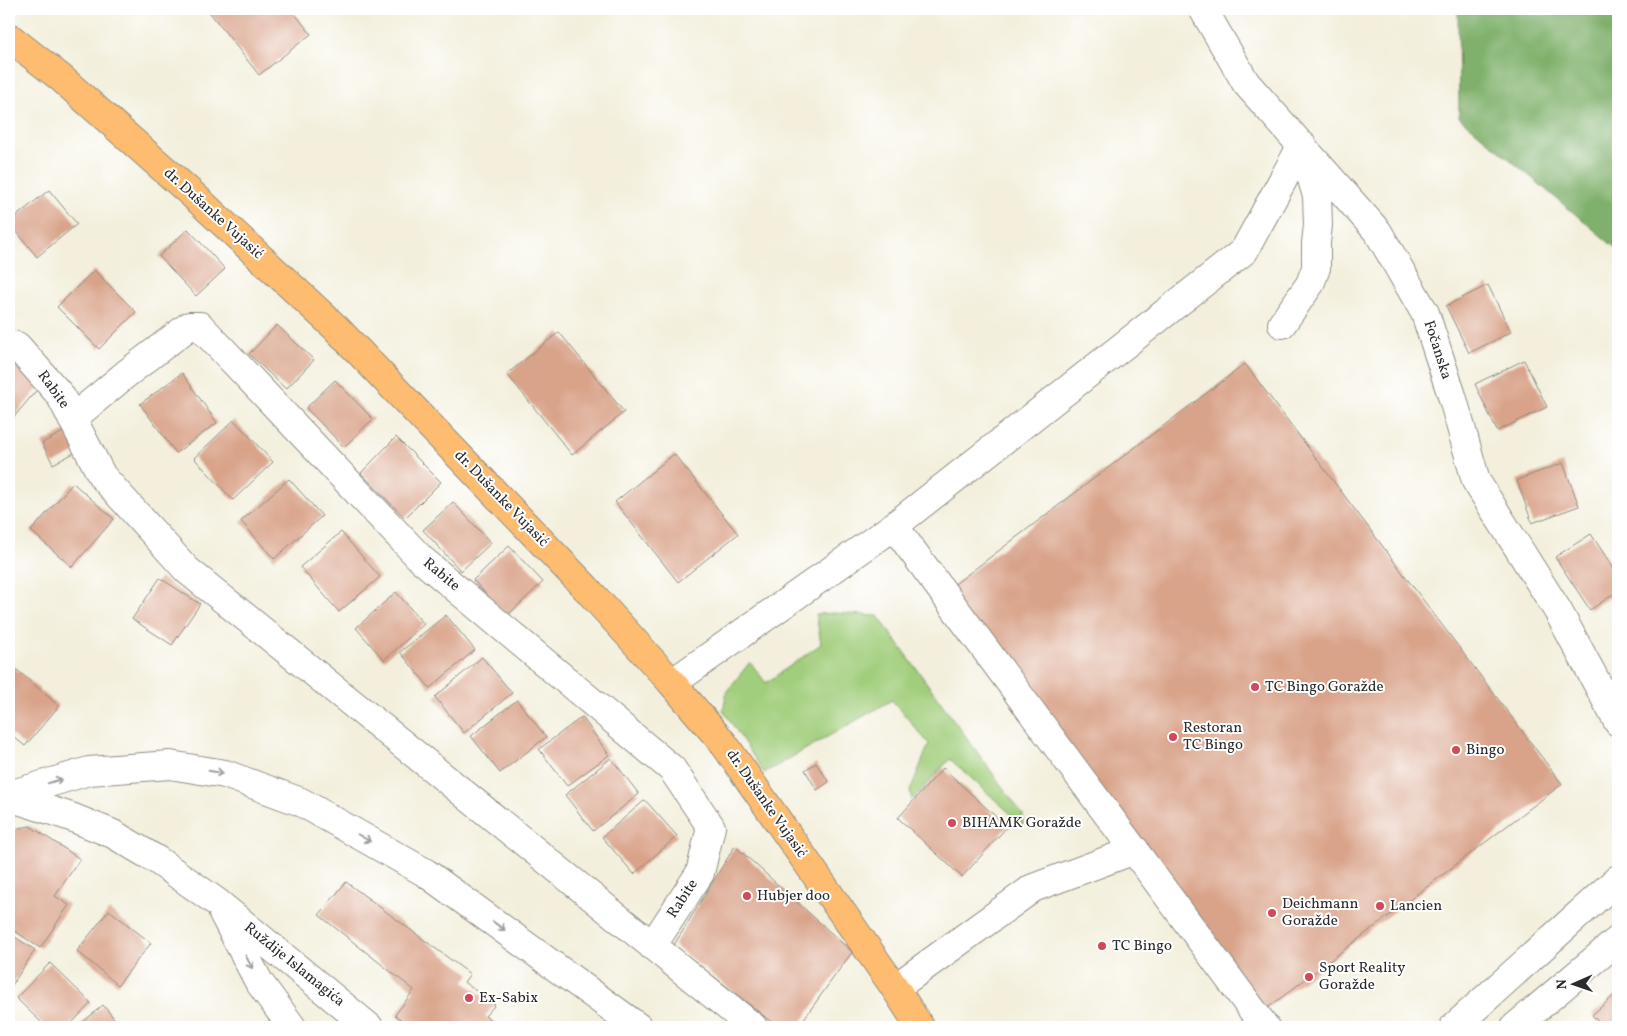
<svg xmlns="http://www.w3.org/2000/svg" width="1627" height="1036" font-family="Vollkorn,serif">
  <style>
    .green { fill: #a1ce7c; stroke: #667c54 }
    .forest { fill: #80b16c; stroke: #566e4c }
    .building { fill: #d9a389 }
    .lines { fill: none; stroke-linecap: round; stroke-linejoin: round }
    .minor-casing { stroke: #8f8d84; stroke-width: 30 }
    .major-casing { stroke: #8f8d84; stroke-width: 30 }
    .minor { stroke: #fff; stroke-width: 28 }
    .major { stroke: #fdbc70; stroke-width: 28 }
    .oneway { stroke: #a0a0a0 }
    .poi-dot { fill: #d1495b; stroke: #fff; stroke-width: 2 }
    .labels { text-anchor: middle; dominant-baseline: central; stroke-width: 4; stroke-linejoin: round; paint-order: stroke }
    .street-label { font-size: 15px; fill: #2b2b2b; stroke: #fff }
    .poi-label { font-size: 15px; fill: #2b2b2b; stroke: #fff; text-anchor: start }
  </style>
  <rect width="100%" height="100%" fill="#fff"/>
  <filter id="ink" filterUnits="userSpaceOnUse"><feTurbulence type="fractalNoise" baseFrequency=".02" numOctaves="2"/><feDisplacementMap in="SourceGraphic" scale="10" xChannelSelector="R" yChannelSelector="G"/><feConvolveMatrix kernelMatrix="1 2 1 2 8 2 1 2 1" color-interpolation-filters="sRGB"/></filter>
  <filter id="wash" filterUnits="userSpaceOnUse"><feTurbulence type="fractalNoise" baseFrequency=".0096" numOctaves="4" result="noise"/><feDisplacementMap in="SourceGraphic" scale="20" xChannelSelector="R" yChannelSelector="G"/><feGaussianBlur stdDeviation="1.12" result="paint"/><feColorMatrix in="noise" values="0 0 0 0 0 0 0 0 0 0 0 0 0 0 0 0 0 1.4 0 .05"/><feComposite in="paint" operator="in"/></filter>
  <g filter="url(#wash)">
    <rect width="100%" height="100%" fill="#f3efdc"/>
    <path class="green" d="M834,613l44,3 145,199v10l-73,-66 -38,41 -2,-9 19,-47 -37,-44 -128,73 -41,-63 4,-19 23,-29 16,21 55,-39 -5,-30z"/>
    <path class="forest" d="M1458,9h160v241l-159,-133z"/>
    <g id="blocks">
      <path class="building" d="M207,9h84l20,25 -52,41z
        M49,190l28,34 -40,33 -28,-35z
        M188,229l37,40 -29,27 -37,-40z
        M94,270l42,42 -37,37 -42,-42z
        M1488,285l23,47 -42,21 -23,-47z
        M277,325l37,35 -28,29 -37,-35z
        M559,332l65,80 -52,43 -65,-81z
        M10,358l31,27 -28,33 -4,-4z
        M1524,360l23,47 -50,24 -22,-47z
        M1245,364l317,420 -297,226 -318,-420z
        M182,373l35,50 -41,30 -36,-49z
        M335,380l38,39 -29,28 -38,-39z
        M234,420l39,42 -40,38 -39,-42z
        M67,430l11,21 -25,13 -11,-21z
        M396,437l45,45 -36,36 -44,-45z
        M674,454l64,80 -60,48 -63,-80z
        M1563,463l16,43 -47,17 -15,-43z
        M289,479l33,37 -48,43 -33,-38z
        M73,483l41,36 -42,48 -41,-36z
        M453,502l38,41 -30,28 -38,-41z
        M341,532l39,45 -41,35 -39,-45z
        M1591,534l27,41v16l-28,19 -35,-53z
        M509,546l34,36 -36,34 -34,-36z
        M160,578l40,26 -28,41 -40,-26z
        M396,592l28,32 -40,36 -28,-32z
        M446,615l29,35 -45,38 -30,-36z
        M482,657l30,36 -48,40 -29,-36z
        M9,663l50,43 -34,40 -16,-13z
        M517,700l29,37 -46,36 -29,-37z
        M582,717l27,38 -42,31 -28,-37z
        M611,758l28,36 -46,37 -28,-36z
        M816,763l13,19 -12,8 -12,-20z
        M943,768l64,59 -45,50 -64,-59z
        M645,800l32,36 -43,38 -32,-37z
        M30,826l50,33 -25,37 14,9 -29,43 -31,-21v-97z
        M735,846l117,106 -54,75h-20l-104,-82z
        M346,882l124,92 -6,8 31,23 -10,11 16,11h-91l-15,-12 19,-25 -95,-75z
        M109,910l42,33 -33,42 -41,-34z
        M9,933l26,17 -25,38 -1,-1z
        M50,963l41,40 -23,24h-22l-30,-29z
        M1618,992v35h-15l-11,-12z
        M103,1005l18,22h-44z"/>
    </g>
  </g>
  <g filter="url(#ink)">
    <use href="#blocks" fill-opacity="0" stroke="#8f8d84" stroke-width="1"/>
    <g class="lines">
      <defs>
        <path id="minor" d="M1203,9l43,74 132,149 47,81 28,86 23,82 82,130 60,111
          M1282,324l28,-40 6,-16v-25l2,-18 -1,-29 -13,-43
          M9,344l8,2 43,49 42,81 85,94 566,457
          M72,419l54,-45 63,-48h11l221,233 251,210 39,58 -11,46 -48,73
          M894,526l371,501
          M672,683l222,-157 350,-275 58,-106
          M9,795l80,-24 81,-6 55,9 76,28 125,71 212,154
          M9,797l62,20 42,17 44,26 61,43 151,124
          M223,913l36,69 33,45
          M895,988l138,-100 102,-38
          M1454,1027l164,-148
          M1515,1027l103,-87"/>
        <path id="major" d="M9,37l52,41 132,117 143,133 250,260 86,95 52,61 171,244 25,39"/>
      </defs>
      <use href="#minor" class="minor-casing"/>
      <use href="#major" class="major-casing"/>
      <use href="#minor" class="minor"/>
      <use href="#major" class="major"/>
    </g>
    <defs><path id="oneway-shaft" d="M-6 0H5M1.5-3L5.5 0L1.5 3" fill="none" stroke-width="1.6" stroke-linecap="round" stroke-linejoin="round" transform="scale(1.25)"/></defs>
    <g class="oneway">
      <use href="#oneway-shaft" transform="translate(216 772) rotate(9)"/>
      <use href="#oneway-shaft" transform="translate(55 781) rotate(-17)"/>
      <use href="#oneway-shaft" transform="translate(364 838) rotate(30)"/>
      <use href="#oneway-shaft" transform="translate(499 926) rotate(36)"/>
      <use href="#oneway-shaft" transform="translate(249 962) rotate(62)"/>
    </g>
  </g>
  <g class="poi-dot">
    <circle cx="1255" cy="687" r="5"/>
    <circle cx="1173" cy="737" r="5"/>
    <circle cx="1456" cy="750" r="5"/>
    <circle cx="952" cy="823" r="5"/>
    <circle cx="747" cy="896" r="5"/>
    <circle cx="1380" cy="906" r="5"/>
    <circle cx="1272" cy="913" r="5"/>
    <circle cx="1102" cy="946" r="5"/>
    <circle cx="1309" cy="977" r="5"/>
    <circle cx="469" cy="998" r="5"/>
  </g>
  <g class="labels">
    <g class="street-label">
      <text transform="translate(213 214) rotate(42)">dr. Dušanke Vujasić</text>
      <text transform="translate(1437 350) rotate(72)">Fočanska</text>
      <text transform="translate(53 390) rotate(54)">Rabite</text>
      <text transform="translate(501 499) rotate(46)">dr. Dušanke Vujasić</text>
      <text transform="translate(441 575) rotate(40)">Rabite</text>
      <text transform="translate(766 804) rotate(55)">dr. Dušanke Vujasić</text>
      <text transform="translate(683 899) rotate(-57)">Rabite</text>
      <text transform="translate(294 965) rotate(39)">Ruždije Islamagića</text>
    </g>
    <g class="poi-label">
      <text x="1265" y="687">TC Bingo Goražde</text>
      <text x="1183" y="728">Restoran<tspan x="1183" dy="17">TC Bingo</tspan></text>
      <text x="1466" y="750">Bingo</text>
      <text x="962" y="823">BIHAMK Goražde</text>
      <text x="757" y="896">Hubjer doo</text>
      <text x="1282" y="904">Deichmann<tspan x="1282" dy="17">Goražde</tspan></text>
      <text x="1390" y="906">Lancien</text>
      <text x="1112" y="946">TC Bingo</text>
      <text x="1319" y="968">Sport Reality<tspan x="1319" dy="17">Goražde</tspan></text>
      <text x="479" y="998">Ex-Sabix</text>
    </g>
  </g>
  <rect width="1627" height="1036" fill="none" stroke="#fff" stroke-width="30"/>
  <g transform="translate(1574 984) rotate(268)" stroke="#ffffff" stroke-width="4" paint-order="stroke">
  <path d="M0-4L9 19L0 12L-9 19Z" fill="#2b2b2b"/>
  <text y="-8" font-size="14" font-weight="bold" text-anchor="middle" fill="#2b2b2b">N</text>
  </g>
</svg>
